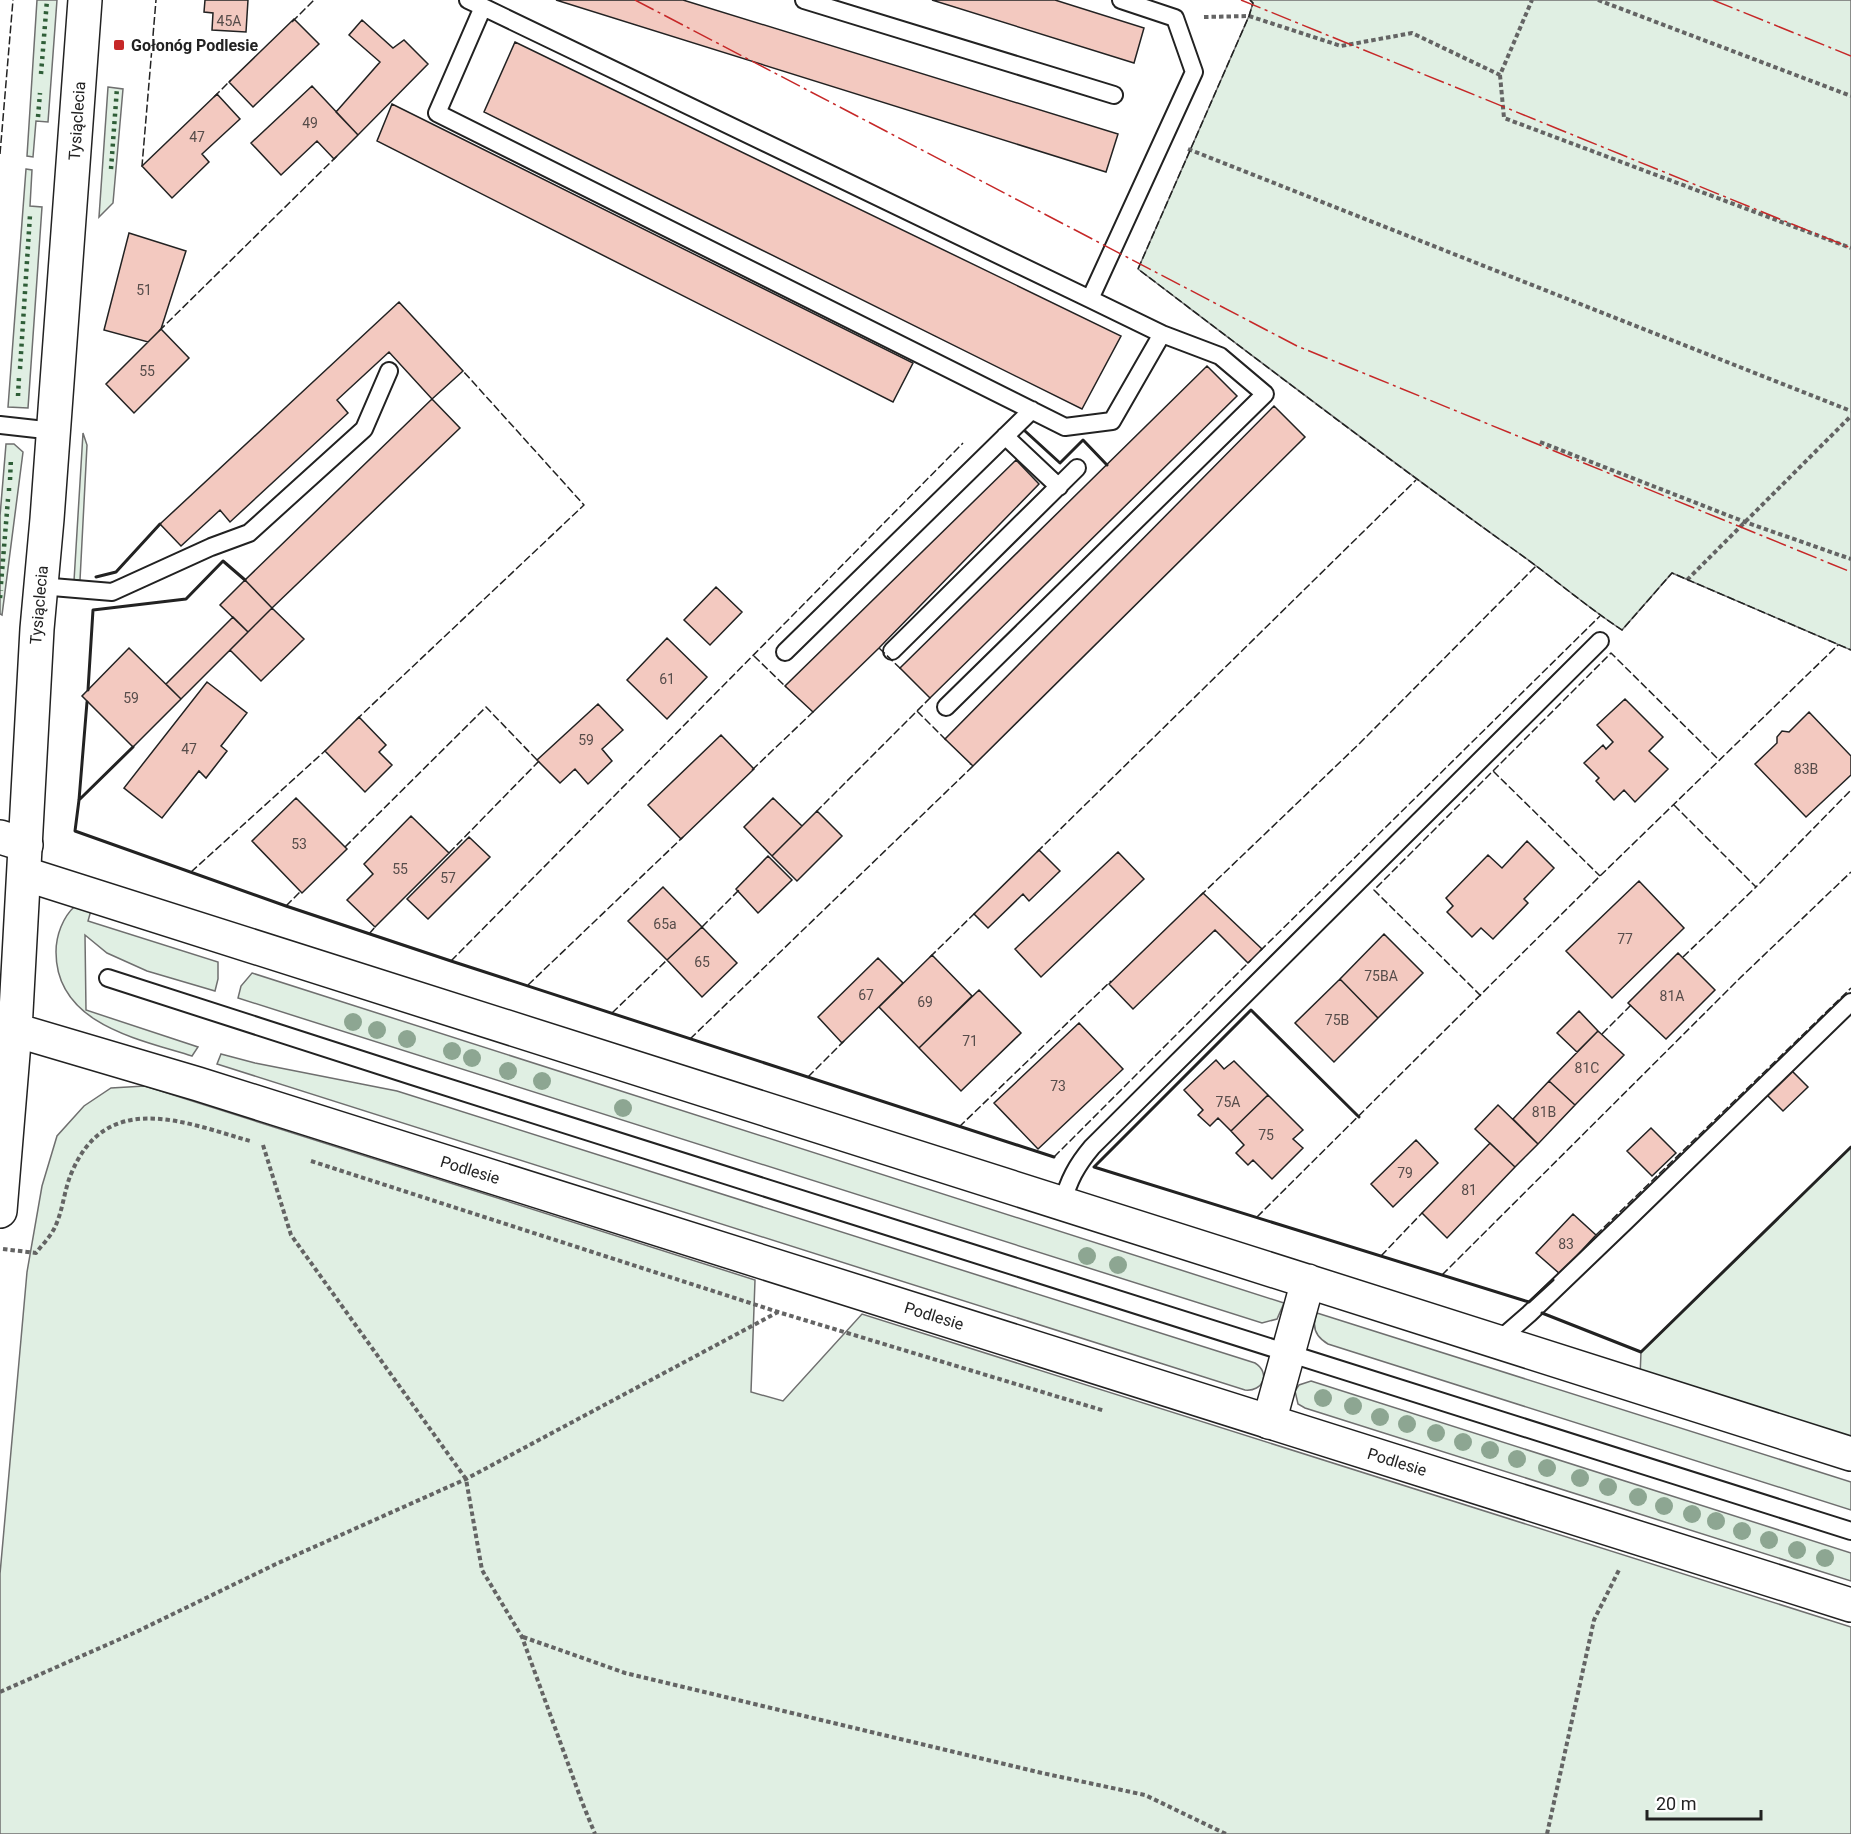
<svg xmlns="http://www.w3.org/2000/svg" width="1851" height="1834" font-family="Roboto,sans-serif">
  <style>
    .green { fill: #e0efe3; stroke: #6f6f6f; stroke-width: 1.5 }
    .building { fill: #f3c9c0; stroke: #222; stroke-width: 1.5 }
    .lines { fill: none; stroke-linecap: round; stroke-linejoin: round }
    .lane-casing { stroke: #222; stroke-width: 20 }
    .street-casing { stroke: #222; stroke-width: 36 }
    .secondary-casing { stroke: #222; stroke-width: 36 }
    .path { stroke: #646464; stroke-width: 4; stroke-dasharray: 4.5 3; stroke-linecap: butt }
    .lane { stroke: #fff; stroke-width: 16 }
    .street { stroke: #fff; stroke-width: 33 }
    .secondary { stroke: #fff; stroke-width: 33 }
    .hedge { stroke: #2f5e38; stroke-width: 4.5; stroke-dasharray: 3 4.5; stroke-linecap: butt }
    .fence { stroke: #222; stroke-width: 1.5; stroke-dasharray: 8 3; stroke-linecap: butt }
    .wall { stroke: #222; stroke-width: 3 }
    .power { stroke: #c62828; stroke-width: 1.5; stroke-dasharray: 21 4.5 3 4.5; stroke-linecap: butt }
    .tree { fill: #8da692 }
    .poi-dot { fill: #c62828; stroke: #fff; stroke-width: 2 }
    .labels { text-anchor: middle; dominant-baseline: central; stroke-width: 4.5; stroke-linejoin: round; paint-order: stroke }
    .number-label { font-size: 14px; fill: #564c4a }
    .poi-label { font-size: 16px; font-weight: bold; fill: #222; stroke: #fff; text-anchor: start }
    .street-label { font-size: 16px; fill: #222; stroke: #fff }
  </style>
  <rect width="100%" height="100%" fill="#fff"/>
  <path class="green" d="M37,0h20l-9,122 -12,-1 -3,36 -6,-1z
    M1250,0h601v650l-179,-77 -50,57c-38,-25 -72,-55 -109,-81 -127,-91 -251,-186 -375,-280l111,-253 4,-13z
    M108,87l15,2 -10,114 -14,14z
    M26,169l6,1 -2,36 12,1 -14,201 -20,-1z
    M83,433l4,12 -7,135 -6,1z
    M6,444h8l9,8 -21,163 -2,-1v-98z
    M75,906l17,1 -4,14 130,41v17l-3,12 -68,-20 -40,-18 -22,-18 1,75 112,37 -6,9c-54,-17 -136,-32 -136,-104 0,-17 7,-35 19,-46z
    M252,973l1032,330 -7,16 -15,4 -1024,-325 3,-12z
    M221,1054l34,9 142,28 858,272c16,10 8,29 -10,27l-1028,-326z
    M145,1086l610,194 -4,112 32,9 79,-87 989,313v207h-1851v-260l27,-302 15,-86 15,-50 27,-30 27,-18z
    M1851,1147v298l-211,-68 1,-25z
    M1317,1313l534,169v28l-523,-166c-12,-7 -17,-17 -11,-31z
    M1311,1381l540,172v28l-546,-173 -7,-4 -3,-13 4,-6z"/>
  <path class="building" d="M205,0h43l-2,32 -34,-2 1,-17 -9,-1z
    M556,0h127l435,134 -12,38z
    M932,0h123l89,28 -10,35z
    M294,19l25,25 -66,63 -24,-25z
    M362,20l31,28 11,-8 24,24 -70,71 -22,-23 44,-50 -31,-27z
    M515,42l606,294 -39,73 -598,-297z
    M312,86l46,49 -24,24 -17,-18 -36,34 -30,-32z
    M217,94l23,25 -38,35 7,8 -37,36 -30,-32z
    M392,104l521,259 -20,39 -516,-261z
    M129,233l57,18 -25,78 -13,13 -44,-12z
    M399,302l64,69 -31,28 -43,-47 -52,48 11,13 -118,109 -10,-12 -39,36 -21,-22z
    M161,329l28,29 -55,55 -28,-29z
    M1207,366l30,30 -307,302 -30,-30z
    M432,399l28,29 -188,180 -27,-28z
    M1274,406l31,31 -332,329 -28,-27z
    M1016,460l23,24 -160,164 -66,64 -28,-26z
    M245,580l27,28 -24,24 -28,-27z
    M716,587l26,25 -32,33 -26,-25z
    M272,608l32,31 -43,42 -31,-31z
    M233,617l15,15 -67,67 -15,-15z
    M667,638l40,39 -40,42 -40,-39z
    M129,648l52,51 -48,48 -51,-51z
    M207,682l40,31 -26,33 6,5 -21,27 -7,-7 -37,47 -38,-30z
    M1625,699l38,38 -14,14 19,18 -33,33 -11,-12 -10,10 -18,-19 3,-3 -15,-15 19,-18 3,4 7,-7 -16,-17z
    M598,704l25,26 -21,19 10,12 -24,23 -13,-15 -15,14 -23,-23z
    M1809,712l42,44v19l-45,42 -51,-53 22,-21v-6l5,-6 7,1z
    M359,717l27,28 -7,7 13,13 -27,27 -40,-41z
    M721,735l33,34 -73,70 -33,-34z
    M296,798l51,51 -45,44 -50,-52z
    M773,798l29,28 -30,30 -28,-29z
    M817,811l25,25 -45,45 -25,-25z
    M411,816l38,37 -74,74 -28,-27 26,-26 -9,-10z
    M469,837l21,20 -62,62 -21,-20z
    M1527,841l27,27 -30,31 4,4 -35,36 -12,-11 -9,9 -25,-25 6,-6 -7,-8 42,-43 14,13z
    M1039,850l21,21 -31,30 -6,-7 -35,34 -14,-14z
    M1118,852l26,27 -103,98 -26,-28z
    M768,856l24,24 -34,33 -22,-24z
    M1639,881l45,47 -72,70 -46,-47z
    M663,887l39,40 -35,33 -39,-39z
    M1203,893l59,56 -14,14 -33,-33 -82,79 -24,-25z
    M702,927l35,36 -35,34 -35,-37z
    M1384,934l39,39 -45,45 -38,-39z
    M1678,953l37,37 -49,49 -38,-36z
    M932,955l40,41 -53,52 -40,-41z
    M878,958l25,25 -61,60 -24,-26z
    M1340,979l38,39 -44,44 -39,-39z
    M979,990l42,43 -60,58 -42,-43z
    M1579,1011l19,20 -21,21 -20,-19z
    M1079,1023l44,46 -85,80 -44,-46z
    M1598,1031l26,24 -49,50 -26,-24z
    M1216,1060l8,9 10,-8 34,34 -37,36 -13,-13 -8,8 -12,-11 5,-5 -19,-20z
    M1791,1070l17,17 -25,24 -17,-17z
    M1549,1081l26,24 -37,39 -25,-25z
    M1268,1095l35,35 -10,9 10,9 -31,31 -19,-19 -5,5 -12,-12 8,-8 -13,-14z
    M1498,1105l40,39 -23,23 -40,-38z
    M1651,1128l25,25 -24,23 -25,-25z
    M1416,1140l22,23 -45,44 -22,-23z
    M1490,1143l25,24 -68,71 -25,-25z
    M1573,1214l23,21 -36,39 -24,-21z"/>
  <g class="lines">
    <defs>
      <path id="lane" d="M468,0l15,7 607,292 72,35 -50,87 -47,6 -628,-314 46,-106
        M804,0l310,95
        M1090,299l104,-227 -19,-54 -54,-18
        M0,425l54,6
        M1005,436l54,51
        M40,586l72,6 99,-45 38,-14 115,-104 25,-58
        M892,651l185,-183
        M785,652l247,-242
        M946,707l319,-313 -45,-38 -58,-22
        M108,978l304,98 1439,455
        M1062,1204c7,-24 14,-38 30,-57l508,-506
        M1501,1343l5,-9 23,-20 98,-94 224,-218"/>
      <path id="street" d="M0,837l26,8
        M25,874l1826,580
        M0,1211l15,-181
        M1269,1422l39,-141"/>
      <path id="secondary" d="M85,0l-38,519 -10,110 -22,401 183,54 1653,521"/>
    </defs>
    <use href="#lane" class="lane-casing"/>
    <use href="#street" class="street-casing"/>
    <use href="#secondary" class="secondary-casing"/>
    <path class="path" d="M1598,0l253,96
      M1204,17l45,-1 92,30 71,-13 88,42 32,-75
      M1500,75l4,43 347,130
      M1188,149l663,262
      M1540,442l205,80 106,37
      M1687,580l164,-164
      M263,1145l28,90 175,244 16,91 40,67 60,165 13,32
      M311,1161l467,151 327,99
      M3,1249l33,4c6,-8 15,-17 19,-26 8,-17 9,-36 16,-53 35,-85 113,-52 179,-33
      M523,1637l102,36 417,100 103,22 81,39
      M0,1692l136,-60 140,-68 190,-85 312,-167
      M1547,1834l47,-214 25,-50"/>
    <use href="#lane" class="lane"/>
    <use href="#street" class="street"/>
    <use href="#secondary" class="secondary"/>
    <path class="hedge" d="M41,74l6,-74
      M38,117l2,-24
      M111,169l6,-81
      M20,369l10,-154
      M18,396l1,-19
      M10,480l1,-22
      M9,491v-5
      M1,584l7,-85
      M0,598l1,-8"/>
    <path class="fence" d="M1250,0l3,3 -4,13 -111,253c124,94 248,189 375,280 37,26 71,56 109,81l50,-57 179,77
      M292,22l22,-22
      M214,97l17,-17
      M0,154l13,-154
      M143,165l-1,1 14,-166
      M159,331l178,-175
      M879,648l23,22
      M754,656l32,31
      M917,711l30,30
      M356,720l228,-215 -121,-134
      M752,770l61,-58 -3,-2
      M1493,771l118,-118 108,107
      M1674,805l82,82 95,-97
      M816,812l114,-114 -2,-2
      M345,847l141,-140 51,53
      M1037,852l379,-372
      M449,853l90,-92
      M191,872l135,-122
      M1200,896l159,-152 177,-178
      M286,906l15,-15
      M702,927l38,-38
      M369,934l6,-7
      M1260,951l340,-335
      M930,957l47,-46
      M1683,957l73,-70
      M451,961l512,-518
      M528,985l155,-148
      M1481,996l-107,-106 119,-119 107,105
      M612,1013l55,-53
      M1602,1034l29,-29
      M690,1039l283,-273 -3,-2
      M808,1077l36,-36
      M959,1127l152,-146
      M1054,1157l197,-197
      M1257,1217l343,-341 238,-231
      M1596,1235l255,-247
      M1381,1256l41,-43
      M1442,1275l298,-297 111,-106"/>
    <path class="wall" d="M1025,431l35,32 23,-23 24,25
      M96,577l20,-5 44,-48
      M88,690l5,-80 93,-11 37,-38 22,19
      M87,702l-8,98 -4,31 211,75 165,55 603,196
      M80,799l53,-52
      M1359,1117l-108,-107 -157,157 435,135 24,-22
      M1542,1313l99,39 210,-205"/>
    <path class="power" d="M635,0l662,346 554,226
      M1241,0l610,248
      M1713,0l138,56"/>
  </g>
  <g class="tree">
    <circle cx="353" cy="1022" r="9"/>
    <circle cx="377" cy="1030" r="9"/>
    <circle cx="407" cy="1039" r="9"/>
    <circle cx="452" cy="1051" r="9"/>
    <circle cx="472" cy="1058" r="9"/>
    <circle cx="508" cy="1071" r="9"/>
    <circle cx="542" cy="1081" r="9"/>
    <circle cx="623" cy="1108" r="9"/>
    <circle cx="1087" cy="1256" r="9"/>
    <circle cx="1118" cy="1265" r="9"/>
    <circle cx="1323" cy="1398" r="9"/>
    <circle cx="1353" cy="1406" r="9"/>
    <circle cx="1380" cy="1417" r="9"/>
    <circle cx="1407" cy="1424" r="9"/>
    <circle cx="1436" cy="1433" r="9"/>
    <circle cx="1463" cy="1442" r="9"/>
    <circle cx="1490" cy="1450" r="9"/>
    <circle cx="1517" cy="1459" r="9"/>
    <circle cx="1547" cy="1468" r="9"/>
    <circle cx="1580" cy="1478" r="9"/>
    <circle cx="1608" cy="1487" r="9"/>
    <circle cx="1638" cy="1497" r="9"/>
    <circle cx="1664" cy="1506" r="9"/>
    <circle cx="1692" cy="1514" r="9"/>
    <circle cx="1716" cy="1521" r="9"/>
    <circle cx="1742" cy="1531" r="9"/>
    <circle cx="1769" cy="1540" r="9"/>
    <circle cx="1797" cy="1550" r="9"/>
    <circle cx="1825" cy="1558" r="9"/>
  </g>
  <rect class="poi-dot" x="113" y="39" width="12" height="12" rx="3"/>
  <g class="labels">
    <g class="number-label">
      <text x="229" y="21">45A</text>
      <text x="310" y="123">49</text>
      <text x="197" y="137">47</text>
      <text x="144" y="290">51</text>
      <text x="147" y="371">55</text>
      <text x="667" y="679">61</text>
      <text x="131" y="698">59</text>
      <text x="586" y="740">59</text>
      <text x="189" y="749">47</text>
      <text x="1806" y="769">83B</text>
      <text x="299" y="844">53</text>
      <text x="400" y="869">55</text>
      <text x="448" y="878">57</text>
      <text x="665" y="924">65a</text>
      <text x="1625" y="939">77</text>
      <text x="702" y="962">65</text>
      <text x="1381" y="976">75BA</text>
      <text x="866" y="995">67</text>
      <text x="1672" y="996">81A</text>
      <text x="925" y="1002">69</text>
      <text x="1337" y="1020">75B</text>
      <text x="970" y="1041">71</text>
      <text x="1587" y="1068">81C</text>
      <text x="1058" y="1086">73</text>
      <text x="1228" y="1102">75A</text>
      <text x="1544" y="1112">81B</text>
      <text x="1266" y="1135">75</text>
      <text x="1405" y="1173">79</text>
      <text x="1469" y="1190">81</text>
      <text x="1566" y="1244">83</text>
    </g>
    <g class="poi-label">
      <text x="131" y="45">Gołonóg Podlesie</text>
    </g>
    <g class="street-label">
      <text transform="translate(77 121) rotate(-86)">Tysiąclecia</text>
      <text transform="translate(39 605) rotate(-85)">Tysiąclecia</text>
      <text transform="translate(470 1170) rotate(17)">Podlesie</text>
      <text transform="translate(934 1316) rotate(17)">Podlesie</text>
      <text transform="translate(1397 1462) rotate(17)">Podlesie</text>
    </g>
  </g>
  <path d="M1647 1810v9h114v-9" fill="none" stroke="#222222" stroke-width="3"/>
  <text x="1656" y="1810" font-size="18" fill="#222222" stroke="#ffffff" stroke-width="4.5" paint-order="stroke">20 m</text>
</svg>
